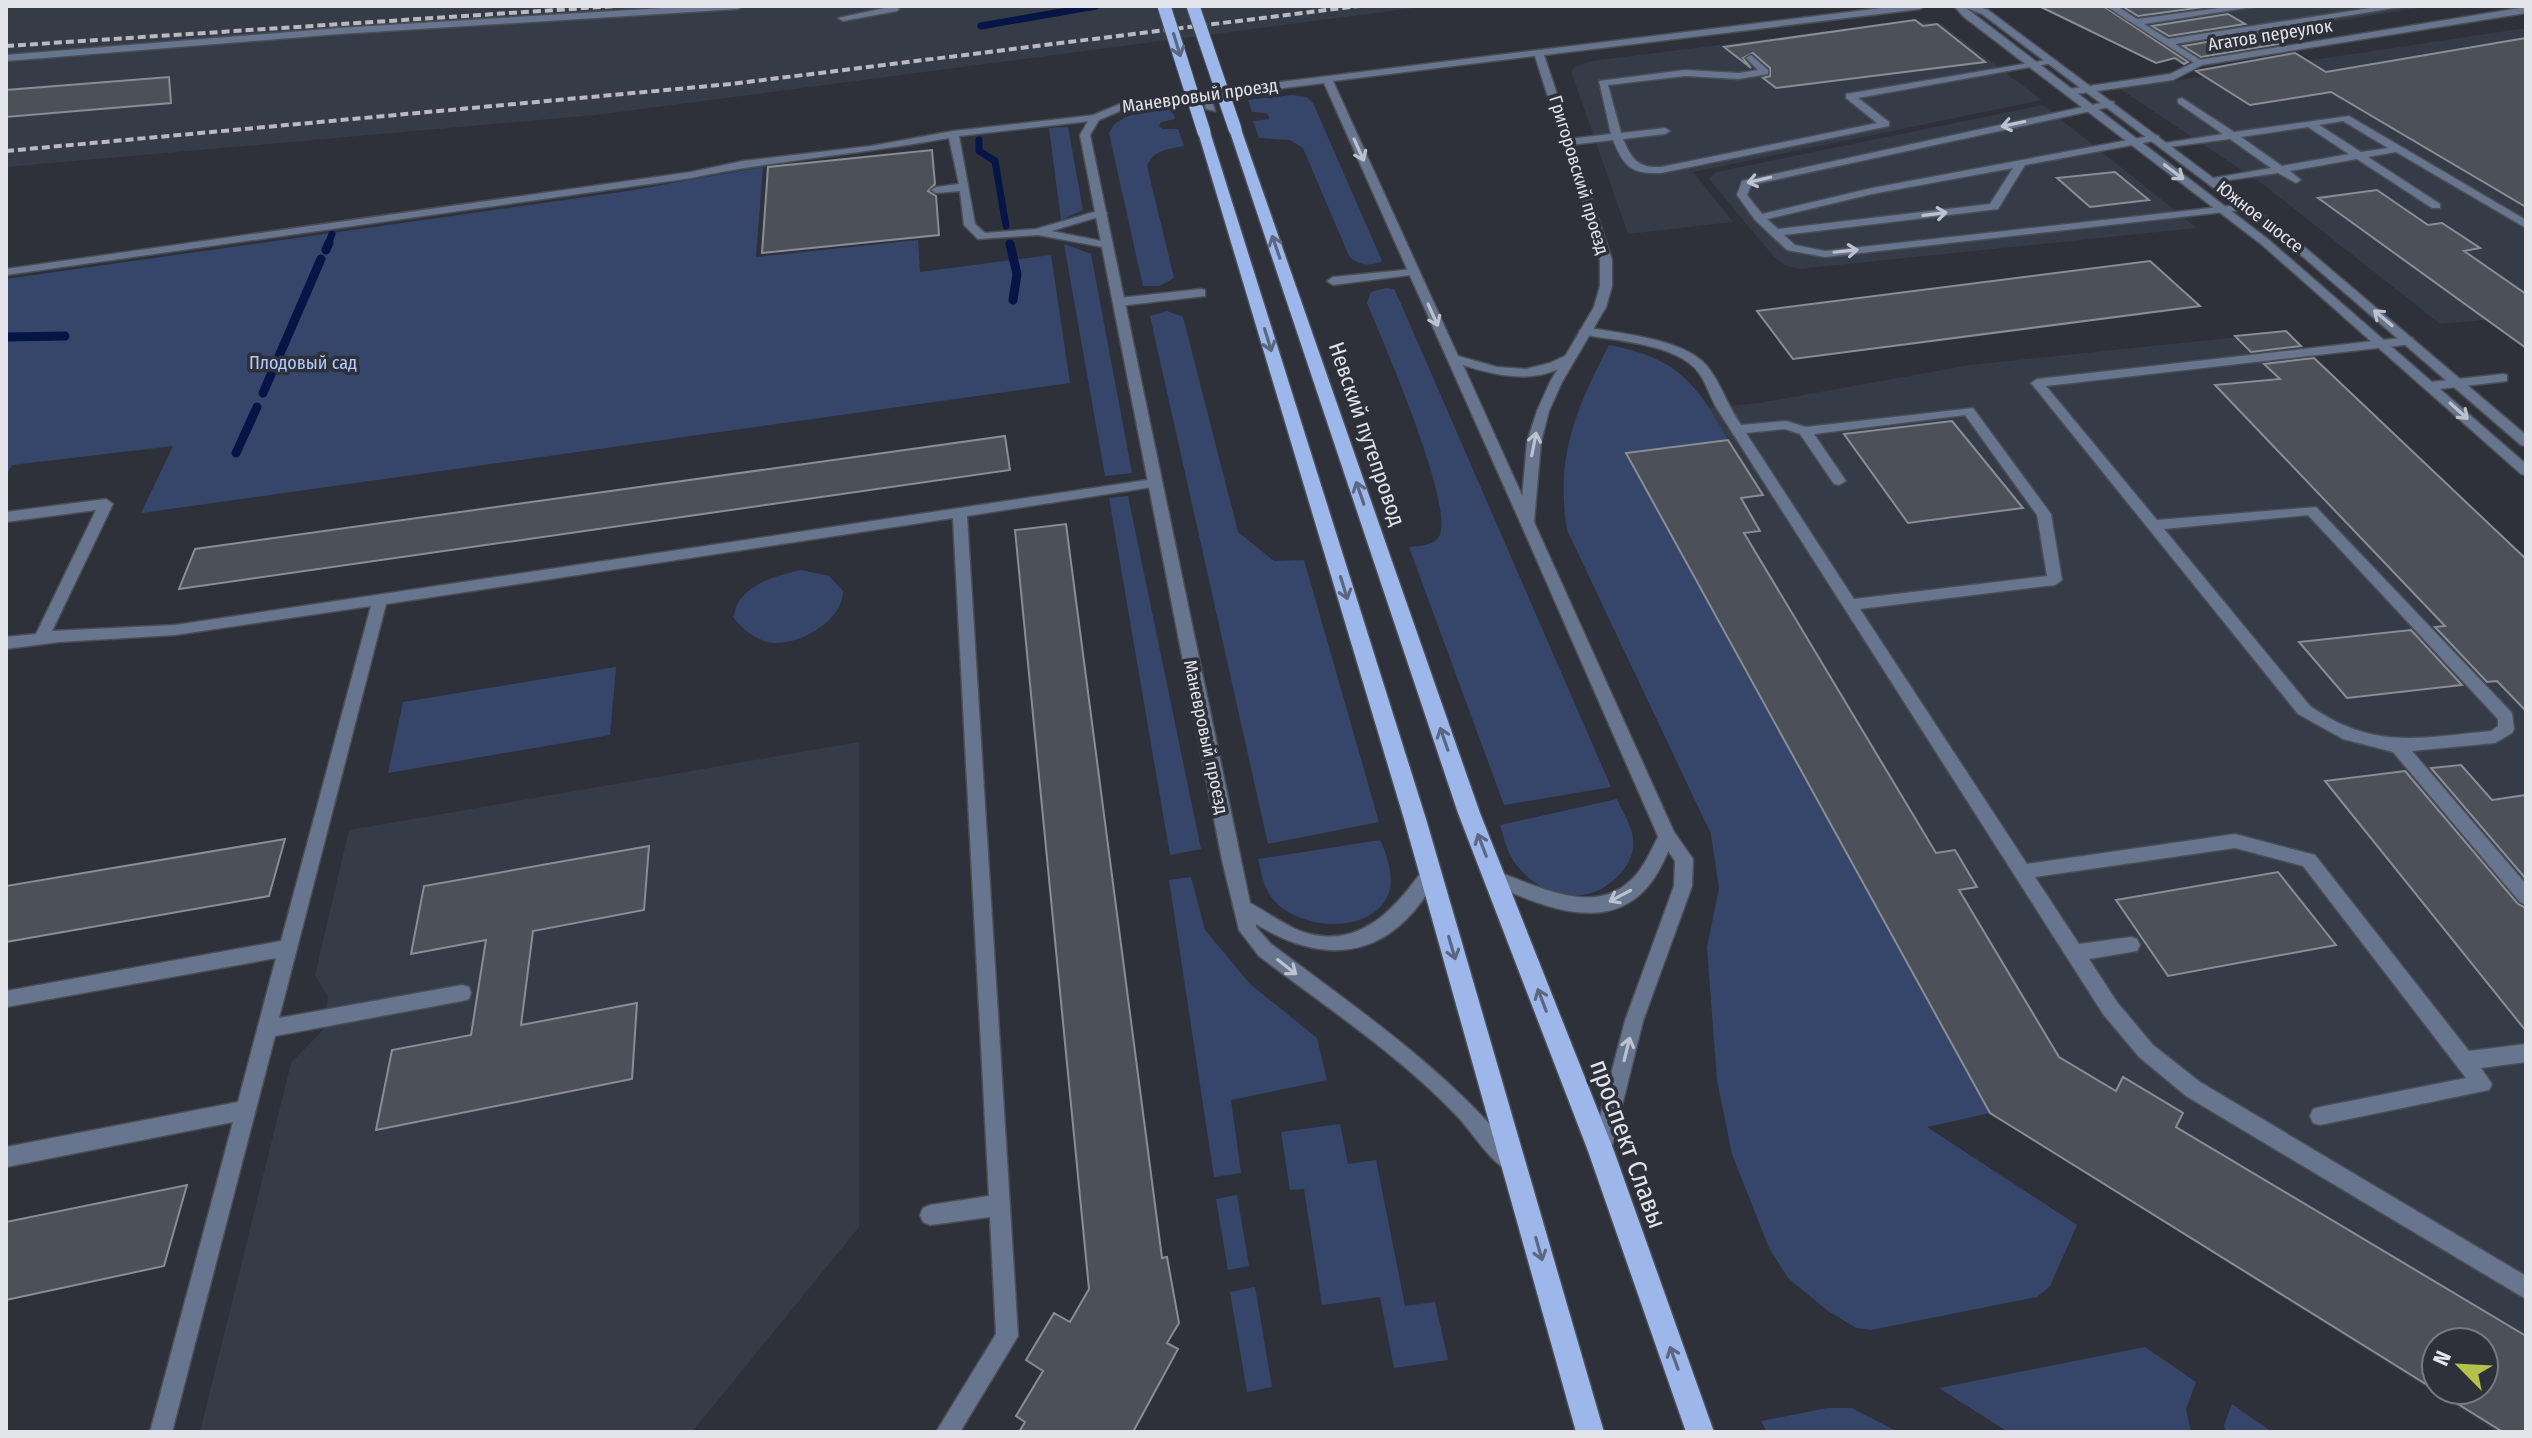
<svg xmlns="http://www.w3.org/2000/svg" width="2532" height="1438" font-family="'Fira Sans Condensed',sans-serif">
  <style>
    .built { fill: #363b48; fill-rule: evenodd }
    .green { fill: #36466b }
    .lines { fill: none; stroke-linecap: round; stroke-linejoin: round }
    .stream-far1 { stroke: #051546; stroke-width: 7 }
    .stream { stroke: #051546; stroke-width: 9 }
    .building { fill: #4c5058; stroke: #888d96; stroke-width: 2; fill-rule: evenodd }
    .service-casing { stroke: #4b4e55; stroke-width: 3 }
    .minor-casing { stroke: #4b4e55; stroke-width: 3 }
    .tertiary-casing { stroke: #4b4e55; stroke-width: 3 }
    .primary-casing { stroke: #4b4e55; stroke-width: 3 }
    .service { fill: #68758e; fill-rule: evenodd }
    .minor { fill: #68758e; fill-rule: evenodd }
    .tertiary { fill: #68758e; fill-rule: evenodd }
    .primary { fill: #9eb7eb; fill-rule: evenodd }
    .rail { stroke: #b8bac0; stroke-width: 4; stroke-dasharray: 8 4; stroke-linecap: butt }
    .primary-bridge-casing { stroke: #4b4e55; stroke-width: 15; stroke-linecap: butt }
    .primary-bridge { stroke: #9eb7eb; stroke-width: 13 }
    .oneway { stroke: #5b6780 }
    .oneway2 { stroke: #bdc3ce }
    .labels { text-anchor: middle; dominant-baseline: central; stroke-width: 7; stroke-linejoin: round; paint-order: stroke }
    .far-street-label { font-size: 18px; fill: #e2e4e9; stroke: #2e3139 }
    .far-park-label { font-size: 18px; fill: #b4ccfe; stroke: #2e3139 }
    .street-label { font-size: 22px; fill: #e2e4e9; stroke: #2e3139 }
    .near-street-label { font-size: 26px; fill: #e2e4e9; stroke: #2e3139 }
  </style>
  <rect width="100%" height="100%" fill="#2e3139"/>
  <path class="built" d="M6,6h1423l-833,109 -590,52z
    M2078,6h355l-285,44z
    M1915,20l25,3 102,77 -349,72 40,50 -105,12 -57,-163 4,-4 17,-6z
    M2526,28v288l-86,8 -176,-139 -144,-96z
    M2043,105l154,123 -398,41 -14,-4 -11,-8 -65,-78 7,-7z
    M2287,332l239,227v873h-29l-507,-319 -357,-657 69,-47 57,-6 211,-38zM2436,1342h48v48h-48z
    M859,742v485l-167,205h-492l91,-369 32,-33 5,-33 -13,-22 34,-145z"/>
  <path class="green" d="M1292,95l15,2 6,6 69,158c-11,6 -25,4 -33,-5l-46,-108 -13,-8 -31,-2 -6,-17 16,-2v-3l-3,-3 -14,-1 -4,-12z
    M1172,109l3,10 -14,3 -2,4 3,3h16l6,17c-16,3 -31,4 -37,20l27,112 -14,8h-17l-34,-153c10,-22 42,-21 63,-24z
    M1068,127l15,83 -22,10 -12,-92z
    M763,167l-7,90 162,-17 2,32 131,-17 19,128 -929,130 32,-67 -161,19 -6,10v-196l622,-88z
    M1064,244l27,10 41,219 -27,3z
    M1386,288l8,1 7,15 210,483 -107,18 -95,-258c9,-1 23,-1 29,-9 21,-24 -57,-201 -71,-235l4,-11z
    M1167,311l16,6 55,215 36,29 30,-1 75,262 -111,22 -118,-528z
    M1609,345c68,13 87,37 119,95l-88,11 -6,5 356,657 -63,14 150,98 -27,61 -13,11 -166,33 -15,-2 -28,-17 -40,-33 -19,-30 -37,-94 -15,-74 -10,-133 12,-58 -8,-55 -144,-304c-12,-73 9,-121 42,-185z
    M1128,496l73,353 -31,6 -61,-357z
    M801,570l28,6 14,15c0,30 -42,53 -69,52 -16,-1 -32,-14 -41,-26 2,-4 2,-8 4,-12 11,-22 42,-30 64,-35z
    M616,667l-6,68 -222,38 15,-71z
    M1617,799c5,12 15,27 16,40 2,15 -6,28 -16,38 -33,33 -80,19 -104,-17 -7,-10 -9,-24 -13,-35z
    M1380,840c7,14 15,39 8,55 -18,42 -96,35 -118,0 -7,-10 -9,-25 -12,-36z
    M1191,877l14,53 45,54 67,54 10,42 -96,20 10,73 -27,4 -45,-297z
    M1340,1124l8,40 28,-4 29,146 30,-4 13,58 -54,8 -14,-71 -58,8 -18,-116 -14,1 -9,-58z
    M1237,1195l12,71 -21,4 -12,-71z
    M1255,1287l17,100 -25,5 -17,-100z
    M2145,1347l51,35 -10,27 5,23h-183l-69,-44z
    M2232,1404l40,28h-46l-2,-7z
    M1827,1408h25l46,24h-131l-6,-11z"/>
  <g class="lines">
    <path class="stream-far1" d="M981,26l115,-20
      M979,140v11l16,10 11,65
      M328,245l4,-11"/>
    <path class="stream" d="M1010,244l7,30 -4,26
      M326,250l3,-7
      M6,337l59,-1
      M263,393l58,-134
      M236,453l21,-46"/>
  </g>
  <path class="building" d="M2039,6h64l85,56 -4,2 -9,-6 -19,5z
    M2122,6h89l-73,10z
    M2228,14l17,10 -76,12 -17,-10z
    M1915,20l8,6 14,-2 48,38 -209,26 -13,-10 7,-2v-8l-17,-15 -10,5 8,10 -27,-21z
    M2260,33l19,11 -78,13 -18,-11z
    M2526,38v169l-195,-115 -81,13 -54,-34 99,-18 31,19z
    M169,77l2,26 -165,14v-27z
    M932,150l3,34 -7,7 8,5 3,39 -177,18 6,-86z
    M2115,172l34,28 -59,7 -33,-29z
    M2377,190l51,35 14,-2 38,25 -16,3 62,43v54l-208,-150z
    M2150,261l50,45 -407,53 -36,-48z
    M2286,331l15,15 -50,6 -16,-16z
    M2314,358l212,201v152l-29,-30 -10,1 -52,-55 10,-1 -230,-241 65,-6 -16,-15z
    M1952,421l71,87 -115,15 -64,-89z
    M1005,436l5,34 -831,119 16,-40z
    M1728,440l35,55 -22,3 19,33 -16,2 192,320 19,-3 22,37 -18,3 100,167 57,34 7,-14 60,36 -7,14 350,209v96h-23l-513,-319 -364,-660zM2436,1342h48v48h-48z
    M1066,524l96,734 5,-1 12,66 -12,20 11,6 -45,83h-114l6,-10 -9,-6 27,-45 -17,-11 28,-47 16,9 19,-33 -74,-759z
    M2411,630l51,55 -115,13 -48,-56z
    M2461,765l31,35 34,-5v84l-95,-111z
    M2405,771l113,133 8,4v123l-201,-250z
    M285,839l-16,57 -263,46v-56z
    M649,846l-5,64 -111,21 -12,94 116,-22 -5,76 -256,51 16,-80 79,-15 15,-95 -75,14 13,-68z
    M2278,872l58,73 -168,31 -52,-76z
    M187,1185l-23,81 -158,34v-78z"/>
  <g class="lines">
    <defs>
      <path id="service" d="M695,6h48l-5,3 -399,25 -333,27v-6l333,-27z
        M894,6l5,3 -2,2 -54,10 -5,-3z
        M2106,6h11l20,13 97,-13h25l-115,18 24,15 215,-33h23l-231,38 27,17 2,2 -5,3z
        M1751,55l17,15v4l-29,5 -54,-3 -77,9 13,48 44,-5 5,3 -5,3 -42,5c9,21 15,29 38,28l216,-44 -31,-25v-4l207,-35 5,3 -200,36 31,24v4l-228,47c-30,1 -37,-6 -48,-33l-44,5 -5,-3 5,-3 42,-5 -12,-53 86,-11 54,3 19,-3 -12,-12z
        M1201,92l9,2 5,17 -9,-2z
        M2182,98l52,34 115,-16 177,104v8l-130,-76 -28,5 72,47v4h-8l-75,-49 -67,12 11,9 -5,3 -18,-10 -70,10v-4l63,-11 -41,-29 -69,9v-4l4,-1 58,-9 -45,-31v-4zM2343,121l45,27 -27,4 -42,-27zM2308,127l41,27 -67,12 -41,-29z
        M2110,101l4,1v4l-363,79 -4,10 15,19 110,-26 283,-53 4,1v4l-134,25 -27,44 -214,26 11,10 30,6 422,-47 4,1v4l-426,48 -38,-7 -32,-30 -18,-25 5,-14zM2013,168l-23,36 -212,25 -11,-10 105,-25z
        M1095,115l5,3 -1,2 -140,16 16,88 10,9 51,-4 65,-19 6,3 -2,2 -54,16 61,12v4l-4,1 -70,-13 -60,4 -14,-14 -4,-34 -24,2 -5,-3 5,-3 23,-3 -10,-46c-86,16 -173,22 -258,40l-685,97v-6l685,-97 52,-11 128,-15 82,-15z
        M1414,269l6,3 -2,2 -85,11 -6,-4 6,-4z
        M1201,289l4,1v6l-86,10 -6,-4 6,-4z
        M1585,327c35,7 98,11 122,39 14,17 21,41 34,59l45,-4 20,6 167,-19 78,106 11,66 -7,5 -195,24 167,255 208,-30 80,21 154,196 57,-7v18l-45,6 11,16 -3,6 -169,35 -7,-2 -3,-7 3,-7 7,-2 146,-29 -163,-212 -68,-18 -200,29 44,67 52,-7 6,2 3,6 -3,6 -48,8 28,43 36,43 47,37 326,194v23l-340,-203 -47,-39 -36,-43 -387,-607c-6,-11 -10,-24 -17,-34 -22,-30 -85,-32 -118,-39l-2,-3zM1965,415l72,100 10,61 -193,23 -108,-166 39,-4 15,5 34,50 5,1 7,-4 -32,-47z
        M2409,337l4,1v6l-367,42 111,134 159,-13 196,206 2,16 -2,4 -17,10 -83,8 114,133v21l-6,-3 -127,-150 -50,-13 -45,-25 -267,-331 6,-4zM2308,515l190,204v7l-7,5c-72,7 -118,19 -181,-25l-146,-177z
        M2503,374l4,1v6l-76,9 -6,-4 6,-4z
        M1154,479l5,1 2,3 -2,3 -192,30 51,820 -58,96h-24l60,-98 -6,-117 -60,8 -7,-3 -3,-7 3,-7 7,-3 59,-9 -36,-678 -567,86 -107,414 183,-33 7,2 2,6 -2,6 -7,2 -187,35 -103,396h-22l83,-310 -227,45v-20l232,-45 38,-144 -270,49v-16l275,-50 90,-335 -196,29 -116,7 -53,7v-12l30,-3 60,-124 -90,12v-10l100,-13 7,5 -61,127 123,-6z"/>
      <path id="minor" d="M2526,7v6l-324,52 -29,15 -104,15 -5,-3 5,-3 101,-15 29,-14z
        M1539,50l5,3 -2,2 -209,26 125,275 39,11 29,2 24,-6 19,-9 6,4c-31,28 -76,19 -112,7l71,157 -7,5 -7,-5 -196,-439 -195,24 -30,13 -9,15 160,768c17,9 33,21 50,28 57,21 95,-21 124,-63l6,-2 6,2 3,5c-42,82 -107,98 -183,51v3l15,17c87,65 175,125 244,209l3,7 -3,7 -7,3c-16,-6 -37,-39 -50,-53 -59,-62 -132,-110 -199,-161l-20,-26 -17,-70 -142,-725 11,-19 36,-15z
        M1667,829l6,2 3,5c-9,16 -15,35 -27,49 -42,52 -111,19 -160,-2l-3,-5 3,-5 6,-2c45,15 102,49 141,4 11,-13 17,-29 25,-44z"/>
      <path id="tertiary" d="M1898,6h27l-5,3 -376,46 68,205v26l-6,21 -44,75 -13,29 -8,31 -7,80 140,310 19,27 -1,27 -49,135 -32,129 -3,7 -7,3 -7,-3 -3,-7 34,-129 49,-135 1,-25 -17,-25 -138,-314 7,-80 10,-31 13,-29 44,-75 6,-21v-26l-66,-207 5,-3z
        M1954,6h23l11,4 307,229 231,196v11l-5,-1 -234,-202 -305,-229 -16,-6 303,232 257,224v11l-5,-1 -260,-230 -297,-227z"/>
      <path id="primary" d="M1235,125l6,4 239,684 134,338 100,281h-28l-98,-281 -130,-338 -229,-684z
        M1199,129l11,3 216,687 178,613h-28l-172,-613 -206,-687z"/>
    </defs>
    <use href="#service" class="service-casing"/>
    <use href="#minor" class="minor-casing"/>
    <use href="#tertiary" class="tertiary-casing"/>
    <use href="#primary" class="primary-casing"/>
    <use href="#service" class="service"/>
    <use href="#minor" class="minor"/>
    <use href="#tertiary" class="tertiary"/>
    <use href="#primary" class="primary"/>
    <path class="rail" d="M6,46l611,-40
      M6,151l725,-67 628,-78"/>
    <defs>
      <path id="primary-bridge" d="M1164,6l40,126
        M1193,6l42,123"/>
    </defs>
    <use href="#primary-bridge" class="primary-bridge-casing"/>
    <use href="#primary-bridge" class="primary-bridge"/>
  </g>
  <defs><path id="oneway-shaft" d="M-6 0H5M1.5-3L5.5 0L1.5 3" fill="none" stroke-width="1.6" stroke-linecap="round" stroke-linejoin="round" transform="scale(2)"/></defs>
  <g class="oneway">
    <use href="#oneway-shaft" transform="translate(1177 45) rotate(73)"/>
    <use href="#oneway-shaft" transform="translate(1276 247) rotate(-109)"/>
    <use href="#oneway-shaft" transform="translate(1268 340) rotate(73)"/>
    <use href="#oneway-shaft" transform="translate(1360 493) rotate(-109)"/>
    <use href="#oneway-shaft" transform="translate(1344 588) rotate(73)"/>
    <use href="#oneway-shaft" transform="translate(1444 739) rotate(-109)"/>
    <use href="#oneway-shaft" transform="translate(1482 845) rotate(-111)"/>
    <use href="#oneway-shaft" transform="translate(1452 948) rotate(74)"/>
    <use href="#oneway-shaft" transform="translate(1542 1000) rotate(-111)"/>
    <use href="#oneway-shaft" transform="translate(1539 1249) rotate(74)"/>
    <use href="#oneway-shaft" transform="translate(1674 1358) rotate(-110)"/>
  </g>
  <g class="oneway2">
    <use href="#oneway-shaft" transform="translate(2013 124) rotate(168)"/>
    <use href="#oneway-shaft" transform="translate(1359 150) rotate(66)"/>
    <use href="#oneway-shaft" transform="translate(2174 172) rotate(37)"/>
    <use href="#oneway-shaft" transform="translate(1759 180) rotate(167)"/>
    <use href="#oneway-shaft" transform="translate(1935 214) rotate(-7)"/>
    <use href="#oneway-shaft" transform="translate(1846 251) rotate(-6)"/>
    <use href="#oneway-shaft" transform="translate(1433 315) rotate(66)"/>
    <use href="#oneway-shaft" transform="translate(2383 318) rotate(-140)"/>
    <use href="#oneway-shaft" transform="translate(2459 411) rotate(42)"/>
    <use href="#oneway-shaft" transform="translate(1534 444) rotate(-79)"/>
    <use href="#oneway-shaft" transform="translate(1620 896) rotate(152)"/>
    <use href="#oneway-shaft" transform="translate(1287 967) rotate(38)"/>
    <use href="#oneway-shaft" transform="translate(1627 1049) rotate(-76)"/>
  </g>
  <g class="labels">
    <g class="far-street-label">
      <text transform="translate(2270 35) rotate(-9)">Агатов переулок</text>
      <text transform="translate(1200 96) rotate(-8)">Маневровый проезд</text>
      <text transform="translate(1579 175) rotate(73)">Григоровский проезд</text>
      <text transform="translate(2260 217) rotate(38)">Южное шоссе</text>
      <text transform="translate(1206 737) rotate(78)">Маневровый проезд</text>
    </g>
    <g class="far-park-label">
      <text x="303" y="363">Плодовый сад</text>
    </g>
    <g class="street-label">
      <text transform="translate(1367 434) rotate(71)">Невский путепровод</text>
    </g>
    <g class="near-street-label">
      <text transform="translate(1628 1144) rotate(70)">проспект Славы</text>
    </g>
  </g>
  <rect width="2532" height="1438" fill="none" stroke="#e2e4e9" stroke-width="16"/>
  <g transform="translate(2460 1366) rotate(294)"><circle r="38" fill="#2e3139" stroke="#76797f" stroke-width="2"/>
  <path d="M0-6L14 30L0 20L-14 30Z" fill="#b5c249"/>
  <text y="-12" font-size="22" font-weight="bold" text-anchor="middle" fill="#e2e4e9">N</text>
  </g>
</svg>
